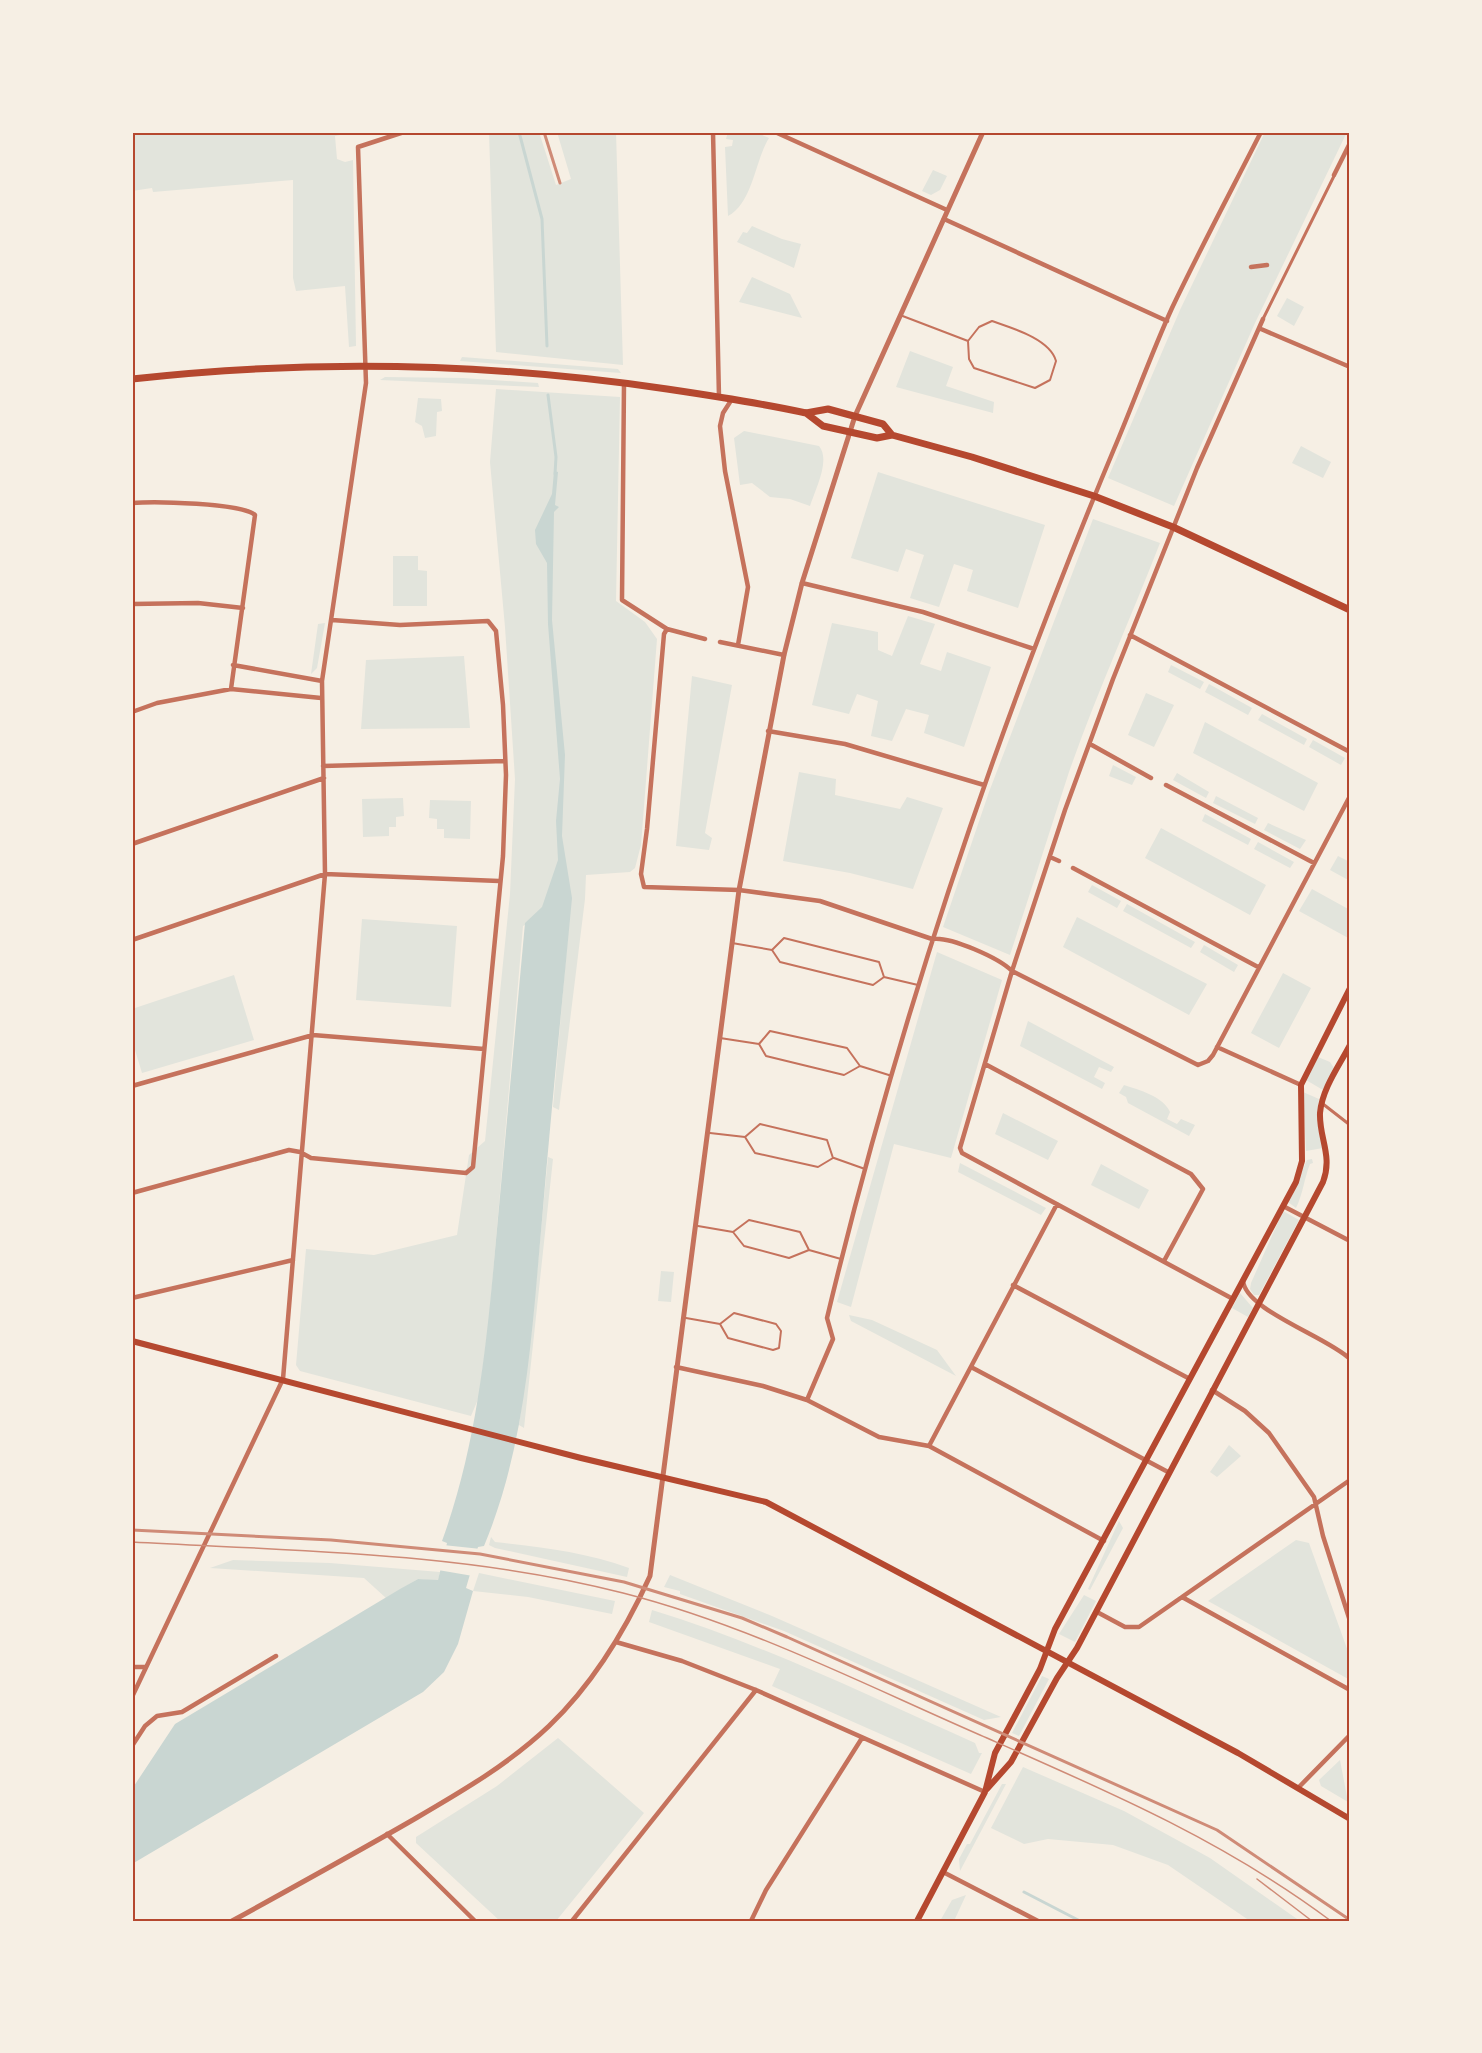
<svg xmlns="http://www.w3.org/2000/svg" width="1482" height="2053" font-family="'Exo 2',sans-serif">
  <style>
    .green { fill: #e2e4dc }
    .water { fill: #c9d6d2 }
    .pier { fill: #f6efe4 }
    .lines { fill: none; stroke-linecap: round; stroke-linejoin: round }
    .stream { stroke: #c9d6d2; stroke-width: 3 }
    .service { stroke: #c5725c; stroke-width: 2 }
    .pedestrian { stroke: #c5725c; stroke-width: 3 }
    .minor { stroke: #c5725c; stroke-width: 4.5 }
    .tertiary { stroke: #c5725c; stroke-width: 5 }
    .secondary { stroke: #b5482f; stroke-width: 6 }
    .primary { stroke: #b5482f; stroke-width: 7 }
    .tram { stroke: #cf8b77; stroke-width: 1.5 }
    .rail { stroke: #cf8b77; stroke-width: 3 }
    .neatline { fill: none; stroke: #b5482f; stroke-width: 2 }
  </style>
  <rect width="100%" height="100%" fill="#f6efe4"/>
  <path class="green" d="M132,132h224l-21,4 2,23 8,3 8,-2 3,186 -7,1 -4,-61 -49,5 -3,-13v-98l-140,12 -1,-4 -20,3z
    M489,132h50l17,53 15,-6 -14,-47h59l7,233 -127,-13z
    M728,132h27l14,6c-14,22 -16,65 -41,78l-3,-69 7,-1 1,-6 -7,-1z
    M1265,132h82l-92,191 -81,183 -66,-28 72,-168z
    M933,170l14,6 -7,14 -9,5 -9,-4z
    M752,226l30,13 19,5 -7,24 -57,-26 6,-10 4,1z
    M752,277l38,17 12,24 -63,-16z
    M1287,298l17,9 -10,19 -17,-10z
    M910,351l43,16 -7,19 48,16 -1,11 -97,-26z
    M462,357l156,12 3,4 -161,-12z
    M385,377l78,1 75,5 1,4 -159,-7z
    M496,389l124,8 -4,204 29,21 12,17 -16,206 -6,23 -5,4 -44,3 -1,24 -26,211 -6,-3 18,-209 -48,28 -34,395 -10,76 -8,19 -171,-45 -4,-6 10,-116 68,6 83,-20 12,-80 16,-14 25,-247 5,-115 -10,-152 -15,-165z
    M418,398l23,1 1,12 -5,1 -1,24 -11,2 -3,-12 -7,-4z
    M744,431l75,15c12,14 -4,44 -9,60l-20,-7 -20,-2 -18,-14 -12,2 -6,-47z
    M1301,446l30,16 -8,16 -31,-15z
    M878,472l167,53 -27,83 -51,-17 6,-21 -19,-6 -15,43 -29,-9 14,-43 -18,-6 -8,23 -47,-14z
    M1093,519l67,24c-30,77 -64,152 -91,229 -20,61 -39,122 -59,183l-67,-28 46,-135z
    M393,556h25v14l9,1v35h-34z
    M908,616l27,8 -15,40 21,7 6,-19 44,15 -27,80 -40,-14 5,-18 -23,-6 -14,32 -21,-5 7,-35 -21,-7 -8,20 -37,-9 20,-82 46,9v18l14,6z
    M325,623l-8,45 -6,6 7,-50z
    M464,656l6,72 -109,1 5,-69z
    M1171,665l33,17 -4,7 -32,-17z
    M692,676l40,9 -27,148 7,5 -3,12 -33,-4z
    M1209,684l43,24 -4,7 -43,-23z
    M1146,693l28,12 -20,42 -26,-12z
    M1262,714l45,25 -3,6 -46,-25z
    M1205,722l113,61 -14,28 -111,-58z
    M1313,740l32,18 -4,7 -32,-18z
    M1113,765l23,12 -4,8 -23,-9z
    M799,772l37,7 -1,16 65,14 7,-12 36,11 -30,81 -63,-16 -67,-12z
    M1177,773l32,19 -3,6 -33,-18z
    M1216,796l42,22 -3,6 -42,-21z
    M403,798l1,18 -8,1v10h-7v9l-26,1 -1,-38z
    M430,800l41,1 -1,38 -26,-1v-9h-7v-10l-8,-1z
    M1205,814l46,25 -3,6 -46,-24z
    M1268,823l38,17 -6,9 -36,-19z
    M1161,828l105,57 -16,30 -105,-57z
    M1258,842l36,20 -4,6 -36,-19z
    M1338,856l12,6v19l-20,-11z
    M1092,885l29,16 -4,7 -29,-16z
    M1312,889l38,21v29l-51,-28z
    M1127,904l68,38 -4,6 -68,-37z
    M1077,917l130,67 -18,31 -126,-68z
    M362,919l95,7 -6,81 -95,-7z
    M1204,945l34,20 -4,7 -34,-20z
    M937,952l65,28 -51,178 -57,-14 -43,163 -14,-5z
    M1283,973l28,15 -32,60 -28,-15z
    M234,975l20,65 -112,33 -10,-33v-31z
    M1028,1021l86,46 -3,5 -12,-5 -5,10 11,6 -3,6 -82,-43z
    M1318,1057l12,5 4,6 -11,22 -17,-10z
    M1124,1085c15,5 39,11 46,27l-3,7 10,5 4,-5 14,6 -6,11 -61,-33 -2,-6 -7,-4z
    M1303,1092l16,7 -2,20 6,29 -17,3z
    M1003,1113l55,28 -10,19 -53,-26z
    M548,1157l5,2 -29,269 -5,-3 12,-90z
    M1312,1159l1,4 -3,1c-6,15 -7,30 -14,44l-8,-6 19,-42z
    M960,1163l86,45 -5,7 -83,-43z
    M1101,1164l48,26 -10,19 -48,-24z
    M1283,1211l16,9 -40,75h-5l-4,-6 1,-6z
    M661,1271l13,1 -3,30 -13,-1z
    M1240,1293l13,15 -5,9 -16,-9z
    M849,1315l23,5 65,30 19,26 -105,-55z
    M1229,1445l12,11 -24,21 -7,-5z
    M1119,1521l4,7 -33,62 -2,-1z
    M491,1537l4,5c45,5 91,10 134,26l-2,9 -132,-29 -6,-3z
    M1296,1540l13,3 41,114v23l-142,-79z
    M233,1560l97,3 110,9 -2,9 -20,-2 -32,19 -22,-20 -154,-10z
    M479,1573l136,28 -3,13 -84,-17 -55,-6z
    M670,1575l102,41 229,101 -17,3 -200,-89 -104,-37v-3l-16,-4z
    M1084,1595l12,6 -21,41 -16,-8z
    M652,1610c111,34 217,86 323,133l4,10h3l-11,21 -199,-88 8,-17 -131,-47z
    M1042,1676l7,3 -30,57 -7,-3z
    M558,1738l86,75 -88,108h-56l-84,-78v-6l81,-51z
    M1340,1760l8,42 -27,-16 -2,-6z
    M1023,1767l101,44 86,47 90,63h-50l-82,-56 -55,-20 -65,-6 -24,5 -33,-16z
    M1002,1784h4l-46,87 -1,-12 8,-15h3z
    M966,1895l-12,26h-14l12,-21z"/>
  <path class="water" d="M554,471l4,1 -3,33 4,2 -5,5 -2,108 13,135 -3,81 10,62c-10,107 -21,214 -30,322 -10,109 -15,223 -58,326l-6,1 -12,41 7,3 -15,53 -14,28 -21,20 -291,172v-75l43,-65 225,-135 18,-10 20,1 9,-37 -5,-2c38,-104 46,-214 56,-323 9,-98 18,-197 27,-295l17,-16 16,-47 -2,-39 4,-42 -12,-155 -1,-61 -11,-19 -1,-14 17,-36z"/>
  <path class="pier" d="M443,1545l38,4 -8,27 -35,-6z"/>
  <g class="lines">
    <path class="stream" d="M519,132l23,87 5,127
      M548,395l8,62 -1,17
      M1024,1892l56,29"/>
    <path class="service" d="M900,315l68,26 1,18 5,9 61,20 15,-8 6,-19c-6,-22 -44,-33 -64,-40l-13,6 -11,14
      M732,943l40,7 8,12 93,23 11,-8 -5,-15 -95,-24 -12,12
      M884,977l34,8
      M720,1038l39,6 11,-13 77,17 13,18 -16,9 -78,-19 -7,-12
      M860,1066l32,10
      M710,1133l35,4 15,-13 67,16 6,18 -15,9 -63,-14 -10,-16
      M834,1158l31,11
      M698,1226l35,6
      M809,1250l-20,8 -45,-12 -11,-14 16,-12 51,12 9,18 32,9
      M686,1318l34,6 14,-11 42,11 5,7 -2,17 -6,2 -45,-12 -8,-14"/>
    <path class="pedestrian" d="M1263,319l71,-143
      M1323,1104l27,21"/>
    <path class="minor" d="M713,132l6,265
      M775,132l172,78
      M1334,175l16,-32
      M944,219l223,102
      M1251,267l16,-2
      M1261,329l89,38
      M624,383l-2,217 45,29 38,10
      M732,399l-9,14 -3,13 5,45 23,116 -10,58
      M132,503c22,-2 109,0 123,12l-24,174
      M802,583l121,29 111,37
      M132,604l66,-1 45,5
      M667,629l-3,5 -17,195 -6,45 3,13 95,3 81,11 112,38c18,-3 67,19 80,32l186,94 10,-4 5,-6 137,-259
      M1130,635l220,117
      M720,642l64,13
      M233,665l89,16
      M132,712l25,-9 74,-14 90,9
      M768,731l77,13 139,41
      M1090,744l61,34
      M323,766l182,-5
      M1166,785l148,78
      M132,844l192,-66
      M1050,857l9,4
      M1073,868l185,99
      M132,940l193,-66 174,7
      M1217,1047l84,38
      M985,1064l206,110 12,15 -39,72
      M132,1086l181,-51 171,14
      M132,1193l157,-43 11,2 11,6 155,15 7,-6 30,-311 3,-81 -3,-70 -7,-74 -8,-10 -88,4 -68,-5
      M1283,1206l67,35
      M1243,1280c1,30 85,57 107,79
      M1013,1285l177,94
      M132,1298l161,-38
      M1233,1299l-271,-146 -2,-5 52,-177 53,-161 48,-131 84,-211 66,-149
      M676,1367l87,19 44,14 72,37 50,9 175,95
      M971,1367l197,105
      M1212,1390l33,21 24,22 45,64 9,39 27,85
      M807,1400l26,-61 -6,-21c71,-297 169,-587 287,-869 20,-47 37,-95 58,-141 28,-59 59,-117 89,-176
      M929,1446l128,-242
      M1182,1597l168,93
      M1097,1612l28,15h14l211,-147
      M616,1642l66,19 74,29 229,102
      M132,1667h14
      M132,1697l151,-318 42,-505 -3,-193 44,-298 -8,-236 46,-15
      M132,1746l13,-20 12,-10 25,-4 94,-56
      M1299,1787l51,-52
      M387,1834l88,87
      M943,1872l95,49
      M572,1921l184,-231
      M751,1921l15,-31 96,-152"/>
    <path class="tertiary" d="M232,1921c60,-33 120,-66 179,-100 48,-28 97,-56 138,-95 44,-42 76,-95 101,-150l89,-686 45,-235 18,-72 53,-167 128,-284"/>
    <path class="secondary" d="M132,1341l449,117 185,44 472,251 112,66
      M987,1789l24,-27 46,-84 20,-30 246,-466c10,-26 -4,-44 -3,-69 2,-24 19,-47 30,-68
      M917,1921l68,-129 10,-39 45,-84 15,-40 241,-447 6,-21 -1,-76 49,-97"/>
    <path class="primary" d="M132,379c178,-20 358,-16 535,10 47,7 94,14 139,24l22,-4 55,15 9,11
      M806,413l17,13 54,12 15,-3 80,22 122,39 79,31 177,83"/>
    <path class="tram" d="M132,1542c162,9 333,10 491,51 125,32 240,91 357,142 123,54 243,105 351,186
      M1257,1879l55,42"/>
    <path class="rail" d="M544,132l16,51
      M132,1530l199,10 149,14 144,28 118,36 45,19 430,193 133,90"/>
  </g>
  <rect width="1482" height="2053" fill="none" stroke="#f6efe4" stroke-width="267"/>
  <rect x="134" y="134" width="1214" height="1786" class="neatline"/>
</svg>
